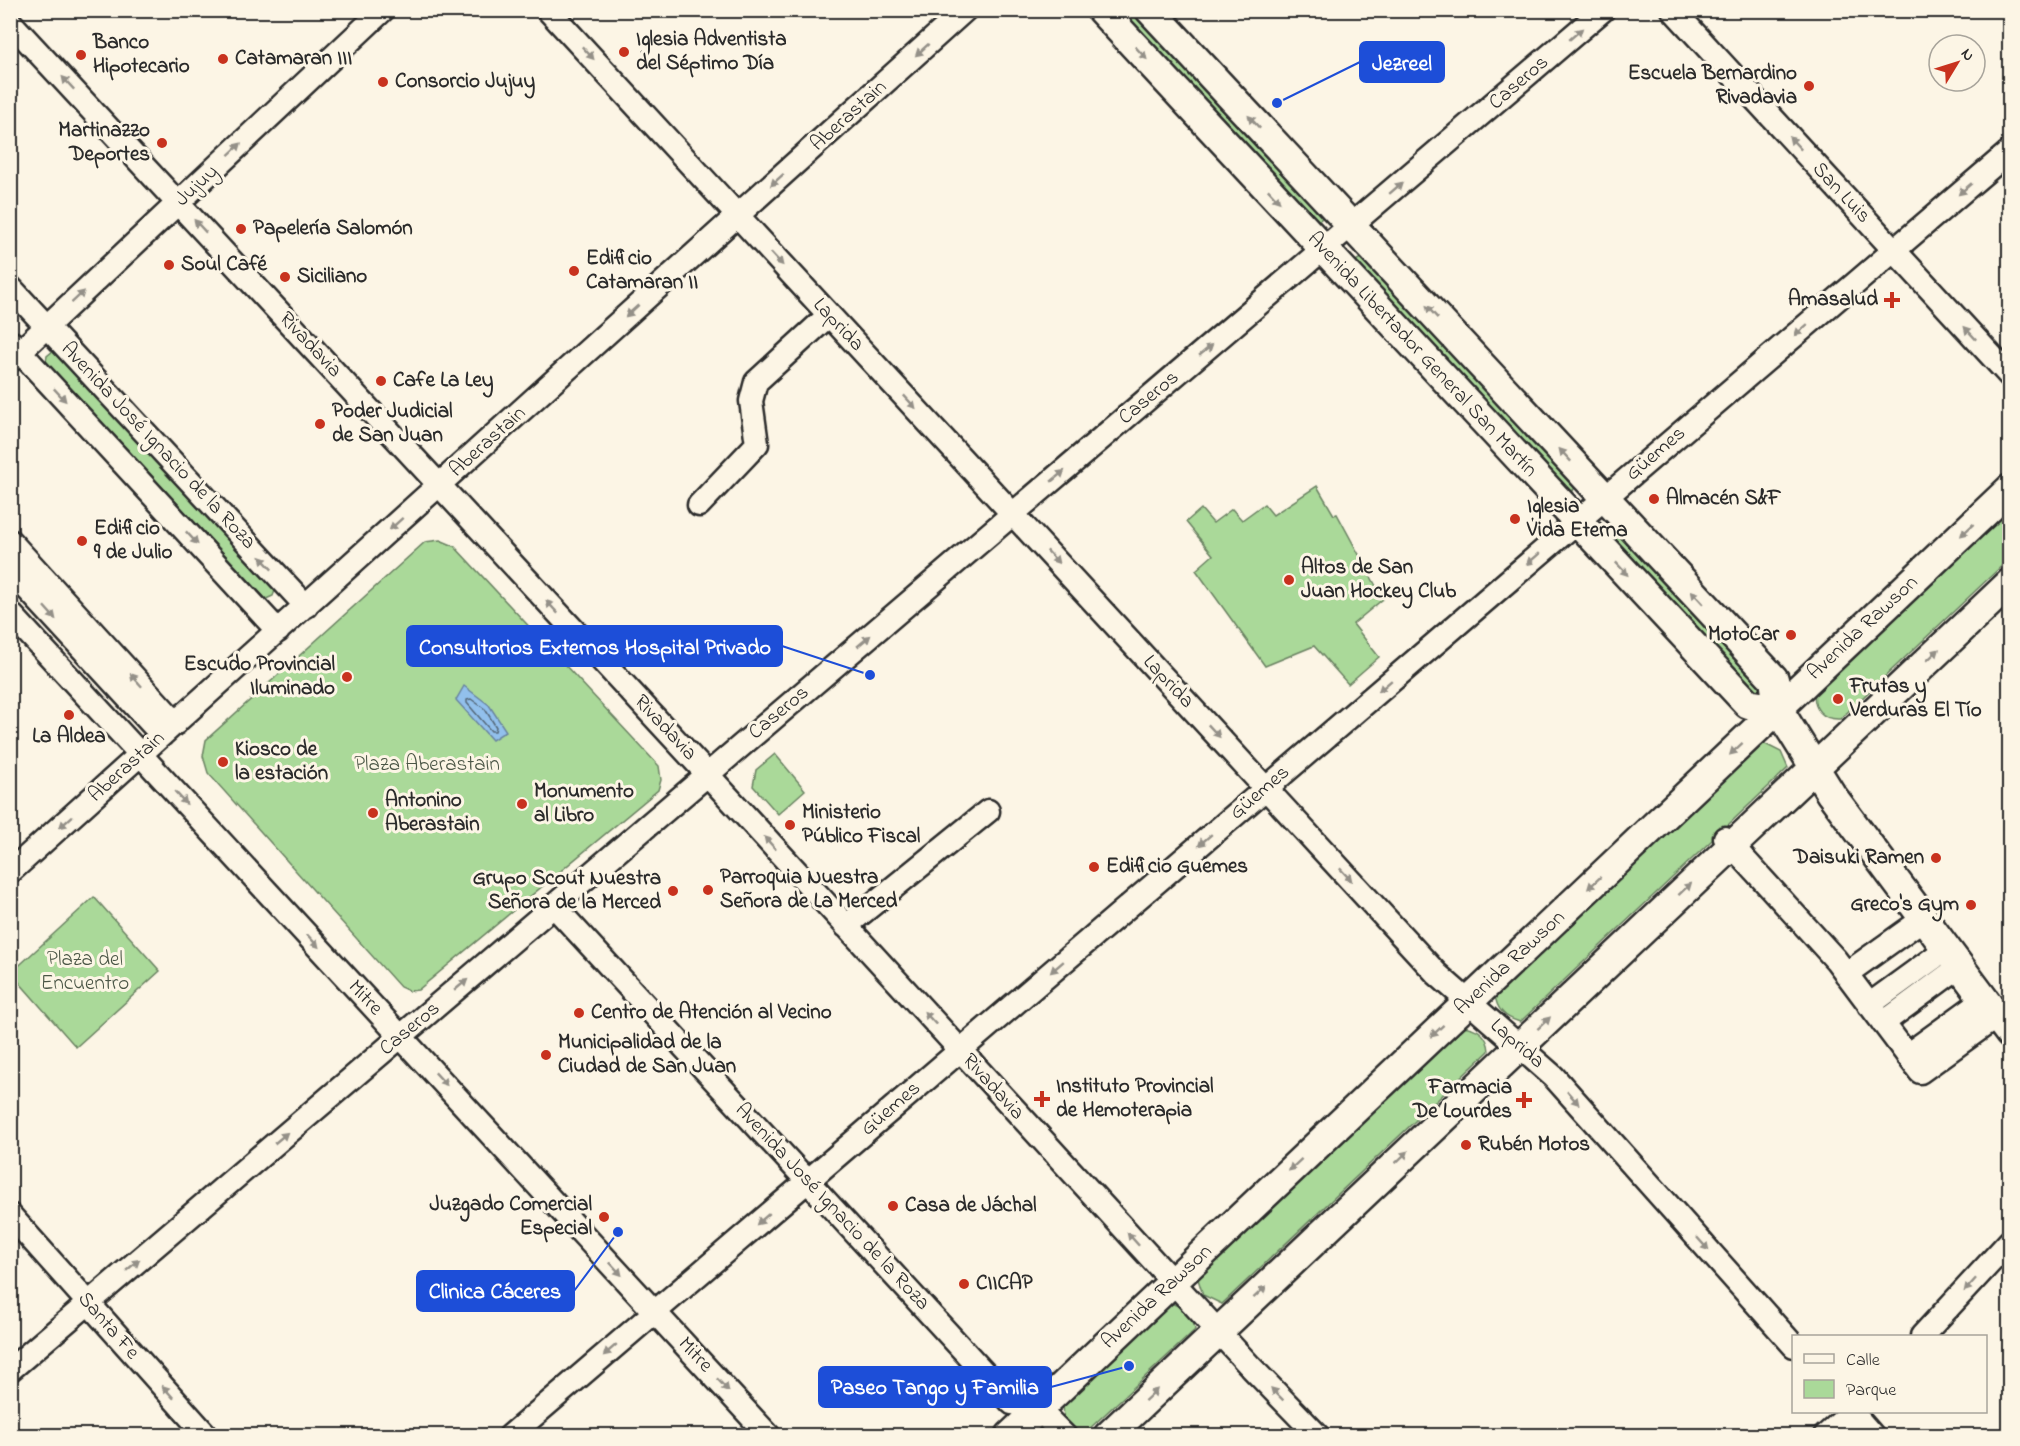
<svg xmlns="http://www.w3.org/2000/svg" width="2020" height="1446" font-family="'Indie Flower',sans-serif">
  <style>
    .green { fill: #aad999; stroke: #6a8262; stroke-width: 1.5 }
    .water { fill: #92c0ec; stroke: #69849f; stroke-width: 1.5 }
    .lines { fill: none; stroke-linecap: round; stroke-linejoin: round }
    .shore { stroke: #546778; stroke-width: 1.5 }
    .minor-casing { stroke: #2b2b2b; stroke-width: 27 }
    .major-casing { stroke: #2b2b2b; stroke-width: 33 }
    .minor { stroke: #fcf5e5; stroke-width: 22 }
    .major { stroke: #fcf5e5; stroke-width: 28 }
    .oneway { fill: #949088 }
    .poi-dot { fill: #c8321e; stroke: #fcf5e5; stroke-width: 2 }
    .labels { text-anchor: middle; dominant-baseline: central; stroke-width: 6; stroke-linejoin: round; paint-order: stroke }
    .poi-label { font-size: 21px; font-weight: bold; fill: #2b2b2b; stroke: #fcf5e5; text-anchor: start }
    .street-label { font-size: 21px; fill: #2b2b2b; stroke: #fcf5e5 }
    .park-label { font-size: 21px; fill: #4b5646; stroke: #fcf5e5 }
    .leader { fill: none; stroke: #1d4ed8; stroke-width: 2 }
    .callout-dot { fill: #1d4ed8; stroke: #fcf5e5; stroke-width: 2 }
    .callout { fill: #1d4ed8; stroke: #1d4ed8; stroke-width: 2 }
    .callout-label { font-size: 22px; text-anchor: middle; font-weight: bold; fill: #fff }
  </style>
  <rect width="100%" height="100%" fill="#fcf5e5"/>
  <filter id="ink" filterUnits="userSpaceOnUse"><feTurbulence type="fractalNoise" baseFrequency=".0167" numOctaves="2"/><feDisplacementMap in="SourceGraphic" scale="12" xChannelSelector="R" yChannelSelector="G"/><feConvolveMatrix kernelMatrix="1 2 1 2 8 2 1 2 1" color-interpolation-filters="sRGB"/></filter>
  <g filter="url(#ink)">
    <path class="green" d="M1115,11h20l188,201 -2,7 -5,3z
      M1364,256l213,230 -7,7 -216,-231z
      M53,351h3l220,237 -3,8 -7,3 -220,-237 1,-6z
      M1317,486l17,29 3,-1 46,85 -30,25 26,33 -31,27 -34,-38 -49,20 -69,-96 17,-15 -27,-33 15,-13 12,14 19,-14 10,11 22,-16 9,11z
      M2009,507v52l-169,160c-18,1 -28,-11 -25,-28z
      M1617,532l146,151 -3,8 -5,2 -144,-156z
      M440,540l14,6 205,220 2,14 -3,10 -240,200 -9,1 -9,-4 -192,-214 -5,-17 3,-16 219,-198z
      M1761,742l20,10 7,16 -268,254c-15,-4 -24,-13 -25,-28z
      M775,754l30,36 -27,24 -25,-28 3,-16z
      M94,897l66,74 -84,76 -65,-74z
      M1461,1026c16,1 27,9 28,25l-267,253 -19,-9 -6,-19z
      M1168,1303c14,2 25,12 27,27l-108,101 -13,-1 -10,-9 -1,-18z"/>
    <path class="water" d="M464,686l25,19 17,26 -14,9 -36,-40z"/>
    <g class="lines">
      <path class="shore" d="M471,699l14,10 11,18 -1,4h-4l-24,-28v-3z"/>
      <defs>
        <path id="minor" d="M548,10l889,964 117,103 240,269
          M1673,10l337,366
          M10,22l698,753 542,591 68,70
          M10,287l296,319
          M12,343l266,288
          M10,361l373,-351
          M699,505l58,-61 -6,-43 5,-19 73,-67
          M10,541l166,182
          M10,570l152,165
          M10,613l759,823
          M1725,838l111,122 84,112 76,-55
          M10,872l955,-862
          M554,906l458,497 26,6 27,27
          M846,926l142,-115
          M1846,974l77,-55
          M1869,1005l77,-56
          M1883,1023l76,-56
          M1907,1055l76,-55
          M10,1215l197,221
          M1922,1336l88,-95
          M10,1370l1593,-1360
          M510,1436l1500,-1285
          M1825,1436l27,-24 21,24"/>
        <path id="major" d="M1101,10l647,694 30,5
          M1150,10l624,669 4,30 53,85 179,240
          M1010,1436l1000,-947
          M1108,1436l902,-853"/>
      </defs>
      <use href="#minor" class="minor-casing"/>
      <use href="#major" class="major-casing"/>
      <use href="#minor" class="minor"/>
      <use href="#major" class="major"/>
    </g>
    <defs><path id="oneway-solid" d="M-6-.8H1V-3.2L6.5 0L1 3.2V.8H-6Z" transform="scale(1.5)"/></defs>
    <g class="oneway">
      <use href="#oneway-solid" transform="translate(1576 34) rotate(-41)"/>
      <use href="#oneway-solid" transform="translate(922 50) rotate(138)"/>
      <use href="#oneway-solid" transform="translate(588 53) rotate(47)"/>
      <use href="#oneway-solid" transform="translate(1141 53) rotate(47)"/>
      <use href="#oneway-solid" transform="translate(68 83) rotate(-133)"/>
      <use href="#oneway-solid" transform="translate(1254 122) rotate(-133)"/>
      <use href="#oneway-solid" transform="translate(1795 143) rotate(-133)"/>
      <use href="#oneway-solid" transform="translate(235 149) rotate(-43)"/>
      <use href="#oneway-solid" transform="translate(777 180) rotate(138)"/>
      <use href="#oneway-solid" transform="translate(1396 188) rotate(-41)"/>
      <use href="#oneway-solid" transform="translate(1965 189) rotate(139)"/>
      <use href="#oneway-solid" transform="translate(1274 196) rotate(47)"/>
      <use href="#oneway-solid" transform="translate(200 226) rotate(-133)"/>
      <use href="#oneway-solid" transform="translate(777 259) rotate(47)"/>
      <use href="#oneway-solid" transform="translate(78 297) rotate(-43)"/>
      <use href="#oneway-solid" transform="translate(632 311) rotate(138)"/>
      <use href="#oneway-solid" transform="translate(1432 312) rotate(-133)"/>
      <use href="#oneway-solid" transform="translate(1801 330) rotate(139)"/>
      <use href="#oneway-solid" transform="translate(1970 333) rotate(-133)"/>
      <use href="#oneway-solid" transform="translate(1206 350) rotate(-40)"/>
      <use href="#oneway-solid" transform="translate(60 395) rotate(47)"/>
      <use href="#oneway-solid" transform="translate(910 402) rotate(47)"/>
      <use href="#oneway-solid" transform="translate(1565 455) rotate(-133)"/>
      <use href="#oneway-solid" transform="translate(1058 476) rotate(-40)"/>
      <use href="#oneway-solid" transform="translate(396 524) rotate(138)"/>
      <use href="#oneway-solid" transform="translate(1967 530) rotate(137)"/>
      <use href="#oneway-solid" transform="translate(192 538) rotate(47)"/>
      <use href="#oneway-solid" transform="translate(1053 557) rotate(47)"/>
      <use href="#oneway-solid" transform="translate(1533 559) rotate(139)"/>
      <use href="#oneway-solid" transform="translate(266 563) rotate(-133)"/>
      <use href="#oneway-solid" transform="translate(1622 569) rotate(47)"/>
      <use href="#oneway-solid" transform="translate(1697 597) rotate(-133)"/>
      <use href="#oneway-solid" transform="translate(552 607) rotate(-133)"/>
      <use href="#oneway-solid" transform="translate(50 613) rotate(48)"/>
      <use href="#oneway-solid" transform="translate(864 641) rotate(-40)"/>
      <use href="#oneway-solid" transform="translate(1933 655) rotate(-43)"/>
      <use href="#oneway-solid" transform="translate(136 680) rotate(-132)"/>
      <use href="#oneway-solid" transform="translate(1385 686) rotate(139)"/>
      <use href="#oneway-solid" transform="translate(1214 731) rotate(47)"/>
      <use href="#oneway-solid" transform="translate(1736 749) rotate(137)"/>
      <use href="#oneway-solid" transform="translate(181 798) rotate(47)"/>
      <use href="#oneway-solid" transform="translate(66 822) rotate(138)"/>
      <use href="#oneway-solid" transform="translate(1205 840) rotate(139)"/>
      <use href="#oneway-solid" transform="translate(770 843) rotate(-132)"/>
      <use href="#oneway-solid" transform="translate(1346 875) rotate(47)"/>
      <use href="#oneway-solid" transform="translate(1594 883) rotate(137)"/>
      <use href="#oneway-solid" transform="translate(1685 889) rotate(-43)"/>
      <use href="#oneway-solid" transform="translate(313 941) rotate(47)"/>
      <use href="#oneway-solid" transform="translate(1057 967) rotate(139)"/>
      <use href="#oneway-solid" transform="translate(461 985) rotate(-40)"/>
      <use href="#oneway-solid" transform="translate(930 1018) rotate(-133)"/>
      <use href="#oneway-solid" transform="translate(1544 1023) rotate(-43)"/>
      <use href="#oneway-solid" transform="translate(1437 1031) rotate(137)"/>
      <use href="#oneway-solid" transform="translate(441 1079) rotate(47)"/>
      <use href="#oneway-solid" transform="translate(1573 1098) rotate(48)"/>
      <use href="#oneway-solid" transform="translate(281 1138) rotate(-40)"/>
      <use href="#oneway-solid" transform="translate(1402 1157) rotate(-43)"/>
      <use href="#oneway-solid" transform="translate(1295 1165) rotate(137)"/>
      <use href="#oneway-solid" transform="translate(763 1219) rotate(139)"/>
      <use href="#oneway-solid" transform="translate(1133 1239) rotate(-132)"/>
      <use href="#oneway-solid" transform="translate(1703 1244) rotate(48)"/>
      <use href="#oneway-solid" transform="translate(133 1265) rotate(-40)"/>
      <use href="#oneway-solid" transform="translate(616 1269) rotate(47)"/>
      <use href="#oneway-solid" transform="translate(1970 1285) rotate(132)"/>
      <use href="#oneway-solid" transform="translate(1260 1292) rotate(-43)"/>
      <use href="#oneway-solid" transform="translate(610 1350) rotate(139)"/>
      <use href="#oneway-solid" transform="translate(723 1385) rotate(47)"/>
      <use href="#oneway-solid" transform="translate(168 1392) rotate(-132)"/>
      <use href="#oneway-solid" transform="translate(1277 1394) rotate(-135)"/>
      <use href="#oneway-solid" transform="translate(1151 1395) rotate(-43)"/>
    </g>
  </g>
  <g class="poi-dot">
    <circle cx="624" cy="52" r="6"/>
    <circle cx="81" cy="55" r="6"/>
    <circle cx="223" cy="59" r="6"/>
    <circle cx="383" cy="82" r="6"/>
    <circle cx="1809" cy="86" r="6"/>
    <circle cx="162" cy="143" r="6"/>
    <circle cx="241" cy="229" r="6"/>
    <circle cx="169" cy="265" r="6"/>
    <circle cx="574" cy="271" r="6"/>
    <circle cx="285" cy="277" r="6"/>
    <path d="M1889 291h6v6h6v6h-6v6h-6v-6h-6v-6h6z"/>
    <circle cx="381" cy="381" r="6"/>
    <circle cx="320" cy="424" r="6"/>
    <circle cx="1654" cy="499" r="6"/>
    <circle cx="1515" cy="519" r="6"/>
    <circle cx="82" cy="541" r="6"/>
    <circle cx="1289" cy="580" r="6"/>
    <circle cx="1791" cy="635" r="6"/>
    <circle cx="347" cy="677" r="6"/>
    <circle cx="1838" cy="699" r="6"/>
    <circle cx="69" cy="715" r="6"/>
    <circle cx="223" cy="762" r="6"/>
    <circle cx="522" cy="804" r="6"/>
    <circle cx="373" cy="813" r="6"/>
    <circle cx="790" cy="825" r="6"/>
    <circle cx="1936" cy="858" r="6"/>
    <circle cx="1094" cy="867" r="6"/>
    <circle cx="708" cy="890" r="6"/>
    <circle cx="673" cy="891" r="6"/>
    <circle cx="1971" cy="905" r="6"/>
    <circle cx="579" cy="1013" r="6"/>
    <circle cx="546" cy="1055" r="6"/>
    <path d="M1039 1090h6v6h6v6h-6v6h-6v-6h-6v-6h6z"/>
    <path d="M1521 1091h6v6h6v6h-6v6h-6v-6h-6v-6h6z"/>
    <circle cx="1466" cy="1145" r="6"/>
    <circle cx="893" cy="1206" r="6"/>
    <circle cx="604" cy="1217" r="6"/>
    <circle cx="964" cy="1284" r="6"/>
  </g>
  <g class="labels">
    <g class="poi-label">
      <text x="636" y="40">Iglesia Adventista<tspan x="636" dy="24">del Séptimo Día</tspan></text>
      <text x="93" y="43">Banco<tspan x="93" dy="24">Hipotecario</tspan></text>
      <text x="235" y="59">Catamaran III</text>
      <text x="1797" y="74" text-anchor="end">Escuela Bernardino<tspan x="1797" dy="24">Rivadavia</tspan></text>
      <text x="395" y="82">Consorcio Jujuy</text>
      <text x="150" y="131" text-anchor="end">Martinazzo<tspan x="150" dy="24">Deportes</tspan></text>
      <text x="253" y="229">Papelería Salomón</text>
      <text x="586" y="259">Edificio<tspan x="586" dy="24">Catamaran II</tspan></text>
      <text x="181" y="265">Soul Café</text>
      <text x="297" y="277">Siciliano</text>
      <text x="1878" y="300" text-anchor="end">Amasalud</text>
      <text x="393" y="381">Cafe La Ley</text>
      <text x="332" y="412">Poder Judicial<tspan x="332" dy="24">de San Juan</tspan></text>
      <text x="1666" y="499">Almacén S&amp;F</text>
      <text x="1527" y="507">Iglesia<tspan x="1527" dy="24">Vida Eterna</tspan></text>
      <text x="94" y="529">Edificio<tspan x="94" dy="24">9 de Julio</tspan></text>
      <text x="1301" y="568">Altos de San<tspan x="1301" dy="24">Juan Hockey Club</tspan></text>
      <text x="1779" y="635" text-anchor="end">MotoCar</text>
      <text x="335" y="665" text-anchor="end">Escudo Provincial<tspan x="335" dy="24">Iluminado</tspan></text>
      <text x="1850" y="687">Frutas y<tspan x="1850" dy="24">Verduras El Tío</tspan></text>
      <text x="69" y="737" text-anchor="middle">La Aldea</text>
      <text x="235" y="750">Kiosco de<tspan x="235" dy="24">la estación</tspan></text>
      <text x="534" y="792">Monumento<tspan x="534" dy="24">al Libro</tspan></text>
      <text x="385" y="801">Antonino<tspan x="385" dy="24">Aberastain</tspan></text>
      <text x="802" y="813">Ministerio<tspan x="802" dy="24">Público Fiscal</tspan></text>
      <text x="1924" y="858" text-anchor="end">Daisuki Ramen</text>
      <text x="1106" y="867">Edificio Guemes</text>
      <text x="720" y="878">Parroquia Nuestra<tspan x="720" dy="24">Señora de La Merced</tspan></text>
      <text x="661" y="879" text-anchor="end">Grupo Scout Nuestra<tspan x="661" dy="24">Señora de la Merced</tspan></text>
      <text x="1959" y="905" text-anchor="end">Greco's Gym</text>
      <text x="591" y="1013">Centro de Atención al Vecino</text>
      <text x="558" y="1043">Municipalidad de la<tspan x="558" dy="24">Ciudad de San Juan</tspan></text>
      <text x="1056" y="1087">Instituto Provincial<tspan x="1056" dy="24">de Hemoterapia</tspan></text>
      <text x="1512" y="1088" text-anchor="end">Farmacia<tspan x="1512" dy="24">De Lourdes</tspan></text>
      <text x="1478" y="1145">Rubén Motos</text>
      <text x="592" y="1205" text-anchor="end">Juzgado Comercial<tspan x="592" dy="24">Especial</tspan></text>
      <text x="905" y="1206">Casa de Jáchal</text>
      <text x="976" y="1284">CIICAP</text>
    </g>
    <g class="street-label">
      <text transform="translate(1519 83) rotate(-41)">Caseros</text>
      <text transform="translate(849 116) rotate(-42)">Aberastain</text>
      <text transform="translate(197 186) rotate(-43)">Jujuy</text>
      <text transform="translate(1841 193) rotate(47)">San Luis</text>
      <text transform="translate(838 325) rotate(47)">Laprida</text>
      <text transform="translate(310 345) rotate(47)">Rivadavia</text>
      <text transform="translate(1422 355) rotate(47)">Avenida Libertador General San Martín</text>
      <text transform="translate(1149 398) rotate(-40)">Caseros</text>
      <text transform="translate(488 442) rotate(-42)">Aberastain</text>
      <text transform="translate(158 446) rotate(47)">Avenida José Ignacio de la Roza</text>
      <text transform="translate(1656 454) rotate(-41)">Güemes</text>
      <text transform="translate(1863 628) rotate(-43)">Avenida Rawson</text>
      <text transform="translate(1168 682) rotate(47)">Laprida</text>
      <text transform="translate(779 713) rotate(-40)">Caseros</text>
      <text transform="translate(665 728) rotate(47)">Rivadavia</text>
      <text transform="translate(127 767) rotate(-42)">Aberastain</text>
      <text transform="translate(1260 793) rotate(-41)">Güemes</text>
      <text transform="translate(1510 963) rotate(-43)">Avenida Rawson</text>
      <text transform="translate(365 998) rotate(47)">Mitre</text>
      <text transform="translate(410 1029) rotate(-40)">Caseros</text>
      <text transform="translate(1517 1044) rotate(41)">Laprida</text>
      <text transform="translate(993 1087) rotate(48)">Rivadavia</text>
      <text transform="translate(891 1109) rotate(-41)">Güemes</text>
      <text transform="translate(832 1207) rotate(47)">Avenida José Ignacio de la Roza</text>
      <text transform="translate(1157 1297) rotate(-43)">Avenida Rawson</text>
      <text transform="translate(108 1326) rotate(49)">Santa Fe</text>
      <text transform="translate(695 1355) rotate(47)">Mitre</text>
    </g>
    <g class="park-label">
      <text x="427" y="765">Plaza Aberastain</text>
      <text x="85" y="960">Plaza del<tspan x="85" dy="24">Encuentro</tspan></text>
    </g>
  </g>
  <path class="leader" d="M1277 103L1360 62M870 675L782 646M618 1232L574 1291M1129 1366L1051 1387"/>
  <g class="callout-dot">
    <circle cx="1277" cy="103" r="6"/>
    <circle cx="870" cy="675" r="6"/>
    <circle cx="618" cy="1232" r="6"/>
    <circle cx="1129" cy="1366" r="6"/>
  </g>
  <g class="callout">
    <rect x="1360" y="42" width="84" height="40" rx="6"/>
    <rect x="407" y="626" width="375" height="40" rx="6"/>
    <rect x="417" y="1271" width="157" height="40" rx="6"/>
    <rect x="819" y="1367" width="232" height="40" rx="6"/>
  </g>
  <g class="callout-label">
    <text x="1402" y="70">Jezreel</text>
    <text x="595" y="654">Consultorios Externos Hospital Privado</text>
    <text x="495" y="1298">Clinica Cáceres</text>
    <text x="935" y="1394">Paseo Tango y Familia</text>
  </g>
  <rect width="2020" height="1446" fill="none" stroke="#fcf5e5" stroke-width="36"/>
  <rect x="18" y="18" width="1984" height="1410" fill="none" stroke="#2b2b2b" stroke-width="2" filter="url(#ink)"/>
  <rect x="1792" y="1335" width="195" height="78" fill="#fcf5e5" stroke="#a8a49b" stroke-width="1.5"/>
  <rect x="1804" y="1354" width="30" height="9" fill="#fcf5e5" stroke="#a8a49b" stroke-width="1.5"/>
  <text x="1846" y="1365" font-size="18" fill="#2b2b2b">Calle</text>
  <rect x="1804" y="1380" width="30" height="18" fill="#aad999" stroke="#a8a49b" stroke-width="1.5"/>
  <text x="1846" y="1395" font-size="18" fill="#2b2b2b">Parque</text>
  <g transform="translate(1957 63) rotate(52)"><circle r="28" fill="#fcf5e5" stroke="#a8a49b" stroke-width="1.5"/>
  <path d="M0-4.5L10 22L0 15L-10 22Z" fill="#c8321e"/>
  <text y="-9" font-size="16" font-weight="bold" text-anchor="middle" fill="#2b2b2b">N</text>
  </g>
</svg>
